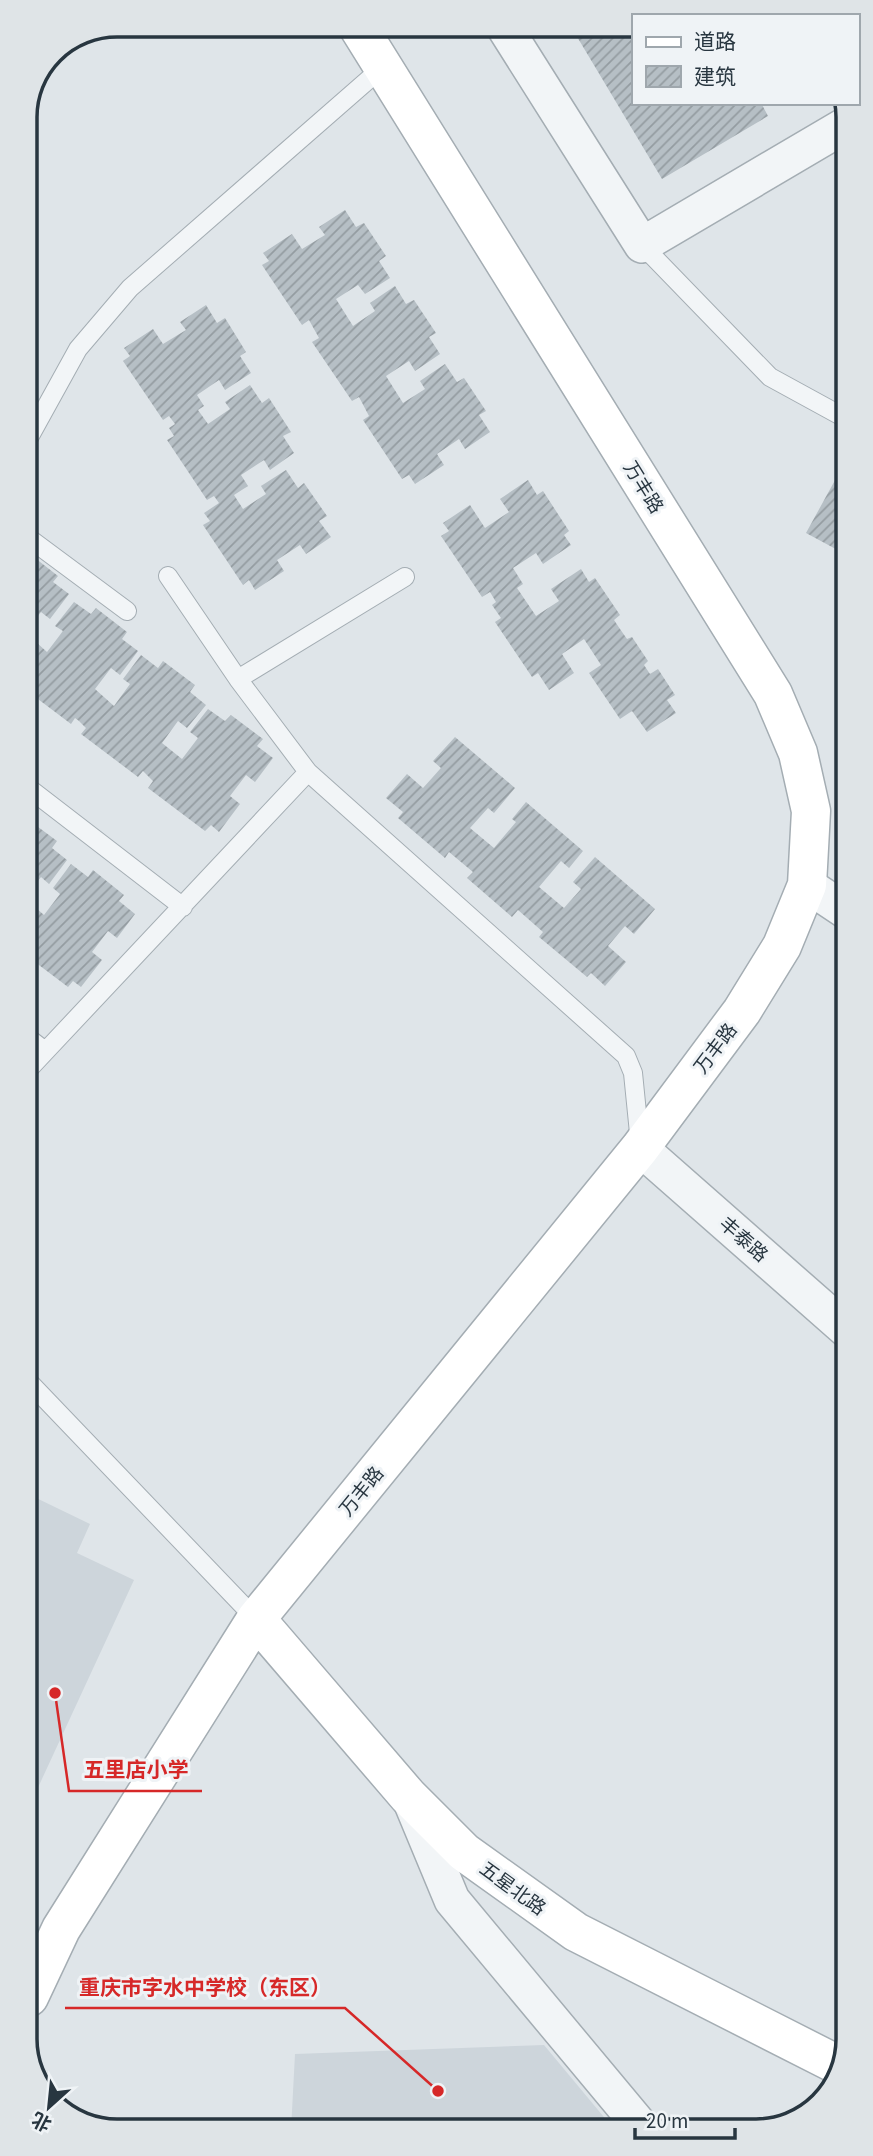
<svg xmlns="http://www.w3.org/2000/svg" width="873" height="2156" font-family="'Source Sans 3','Noto Sans SC',sans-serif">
<defs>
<pattern id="building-hatch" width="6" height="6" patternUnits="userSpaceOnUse" patternTransform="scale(1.75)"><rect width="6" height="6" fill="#b6bfc5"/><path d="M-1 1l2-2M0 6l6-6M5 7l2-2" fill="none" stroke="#949ca1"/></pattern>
</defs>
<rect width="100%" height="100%" fill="#dfe5e9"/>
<path fill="#cdd5db" d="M28 1494 90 1524 77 1553 134 1580 29 1807Z
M544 2045 613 2128 291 2130 295 2054Z"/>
<path fill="url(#building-hatch)" d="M570 25H633V103H761L768 116 662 179Z
M345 210 356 227 364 223 386 256 379 261 390 278 365 294 358 285 336 299 353 326 375 311 370 303 395 286 406 304 414 300 436 333 429 337 440 354 415 371 409 361 386 376 403 403 425 389 420 381 445 364 457 382 464 378 486 411 479 415 490 432 465 449 459 439 437 454 444 465 415 484 409 475 402 479 363 420 369 416 359 397 352 401 312 342 319 338 309 320 302 325 262 265 269 261 263 253 292 234 302 249 325 235 319 227Z
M206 305 217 323 225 318 246 352 240 356 251 373 225 390 219 380 197 395 204 406 198 410 208 424 230 409 225 402 250 385 262 403 269 398 291 432 283 436 294 453 270 470 264 460 241 475 248 486 234 495 243 509 266 494 261 486 286 470 298 488 304 483 327 516 319 521 331 537 306 554 300 545 277 560 284 571 255 590 249 580 243 585 203 525 210 521 204 513 219 503 214 496 207 500 167 440 174 436 169 428 175 424 169 416 163 420 123 361 130 356 124 348 153 329 163 344 186 330 180 322Z
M845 462V554L806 533Z
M528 480 537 495 543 491 569 531 564 535 571 545 543 564 536 553 513 568 523 584 517 588 536 616 559 601 551 589 581 569 589 582 595 578 620 615 614 620 620 629 627 639 632 637 648 661 644 665 650 674 658 669 675 695 667 700 676 713 647 732 632 711 620 719 589 673 601 665 584 639 562 654 574 673 549 690 538 673 532 677 495 622 501 618 492 605 496 602 490 592 482 597 441 536 449 531 443 523 470 505 485 528 509 512 500 499Z
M26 551 58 576 53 582 69 594 50 619 41 612 26 632Z
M74 602 91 614 96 608 127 632 122 639 138 651 120 675 111 668 95 689 114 706 130 684 123 679 141 655 158 668 163 661 195 685 190 692 206 705 187 728 178 721 162 743 182 759 198 738 190 732 208 709 225 721 231 715 263 739 257 746 273 758 255 782 246 775 230 796 240 804 219 832 211 825 205 831 148 788 153 781 143 771 138 777 81 734 86 728 79 721 75 718 71 724 26 690V633L47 652 63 631 55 626Z
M455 737 515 788 494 813 488 808 470 828 494 848 516 822 512 819 526 802 583 851 569 868 561 861 539 887 564 908 581 889 573 882 595 857 655 909 634 934 625 926 608 946 626 962 605 986 591 973 587 977 539 937 543 932 518 910 512 917 467 878 473 872 449 852 445 858 398 818 403 812 386 798 407 774 423 788 441 768 433 761Z
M26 818 57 841 52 848 67 860 49 884 41 877 27 895Z
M71 864 88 877 93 870 124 895 119 901 135 914 117 938 108 931 92 952 102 960 81 987 73 981 68 987 27 956V900L44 915 60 894 53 888Z"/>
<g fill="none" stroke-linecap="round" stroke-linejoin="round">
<defs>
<path id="lane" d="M642 245 770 377 845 418
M25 445 78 349 130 288 384 66
M26 536 127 611
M168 576 238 679 308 772 626 1056 633 1073 640 1143
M238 679 405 577
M26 786 183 907
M27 1037 45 1051
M27 1071 308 772
M28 1381 256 1619"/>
<path id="street" d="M503 25 642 245 844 126
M807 885 846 911
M640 1148 847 1330
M410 1799 452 1900 642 2128"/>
<path id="secondary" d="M256 1619 408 1796 464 1852 576 1932 840 2066
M29 1997 61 1929 256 1619 640 1148 742 1011 782 946 807 885 811 811 798 753 773 694 357 25"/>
</defs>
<use href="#lane" stroke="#a4adb3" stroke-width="20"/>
<use href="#street" stroke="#a4adb3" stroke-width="38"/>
<use href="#secondary" stroke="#a4adb3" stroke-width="41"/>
<use href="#lane" stroke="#f2f5f7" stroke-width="18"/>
<use href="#street" stroke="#f2f5f7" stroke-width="35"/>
<use href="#secondary" stroke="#fff" stroke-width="38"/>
</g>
<g text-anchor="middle" stroke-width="6" stroke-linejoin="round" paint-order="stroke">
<g font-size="19" fill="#283640" stroke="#eff3f6">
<text transform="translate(644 487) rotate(58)" y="7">万丰路</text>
<text transform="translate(715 1048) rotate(-53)" y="7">万丰路</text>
<text transform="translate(744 1239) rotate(41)" y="7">丰泰路</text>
<text transform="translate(361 1491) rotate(-51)" y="7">万丰路</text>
<text transform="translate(513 1888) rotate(36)" y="7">五星北路</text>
</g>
</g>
<path d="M0 0H873V2156H0ZM117 37H756A80 80 0 0 1 836 117V2039A80 80 0 0 1 756 2119H117A80 80 0 0 1 37 2039V117A80 80 0 0 1 117 37Z" fill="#dfe4e7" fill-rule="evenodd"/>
<path fill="none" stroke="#283640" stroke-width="3.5" d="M117 37H756A80 80 0 0 1 836 117V2039A80 80 0 0 1 756 2119H117A80 80 0 0 1 37 2039V117A80 80 0 0 1 117 37Z"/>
<path fill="none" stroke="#d62828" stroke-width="2.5" d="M55 1693L69 1791H202M438 2091L345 2008H65"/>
<g fill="#d62828" stroke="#eff3f6" stroke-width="2.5">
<circle cx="55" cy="1693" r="7"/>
<circle cx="438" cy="2091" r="7"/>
</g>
<g font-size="21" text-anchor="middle" font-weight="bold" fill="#d62828" stroke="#eff3f6" stroke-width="6" stroke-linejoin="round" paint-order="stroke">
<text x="136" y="1777">五里店小学</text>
<text x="205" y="1995">重庆市字水中学校（东区）</text>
</g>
<rect x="632" y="14" width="228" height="91" fill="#eff3f6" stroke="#9fa7ad" stroke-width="2"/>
<rect x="646" y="37" width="35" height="10" fill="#ffffff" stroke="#9fa7ad" stroke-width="2"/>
<text x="694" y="49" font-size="21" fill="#283640">道路</text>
<rect x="646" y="66" width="35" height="21" fill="url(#building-hatch)" stroke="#9fa7ad" stroke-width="2"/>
<text x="694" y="84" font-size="21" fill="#283640">建筑</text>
<g transform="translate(49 2107) rotate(207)" stroke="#eff3f6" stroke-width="5" paint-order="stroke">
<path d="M0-5L12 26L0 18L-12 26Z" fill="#283640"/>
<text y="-10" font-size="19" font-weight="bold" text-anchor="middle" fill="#283640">北</text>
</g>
<path d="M635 2128v10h100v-10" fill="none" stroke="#283640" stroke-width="3.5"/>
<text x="646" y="2128" font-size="21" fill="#283640" stroke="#eff3f6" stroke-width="5" paint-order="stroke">20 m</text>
</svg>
